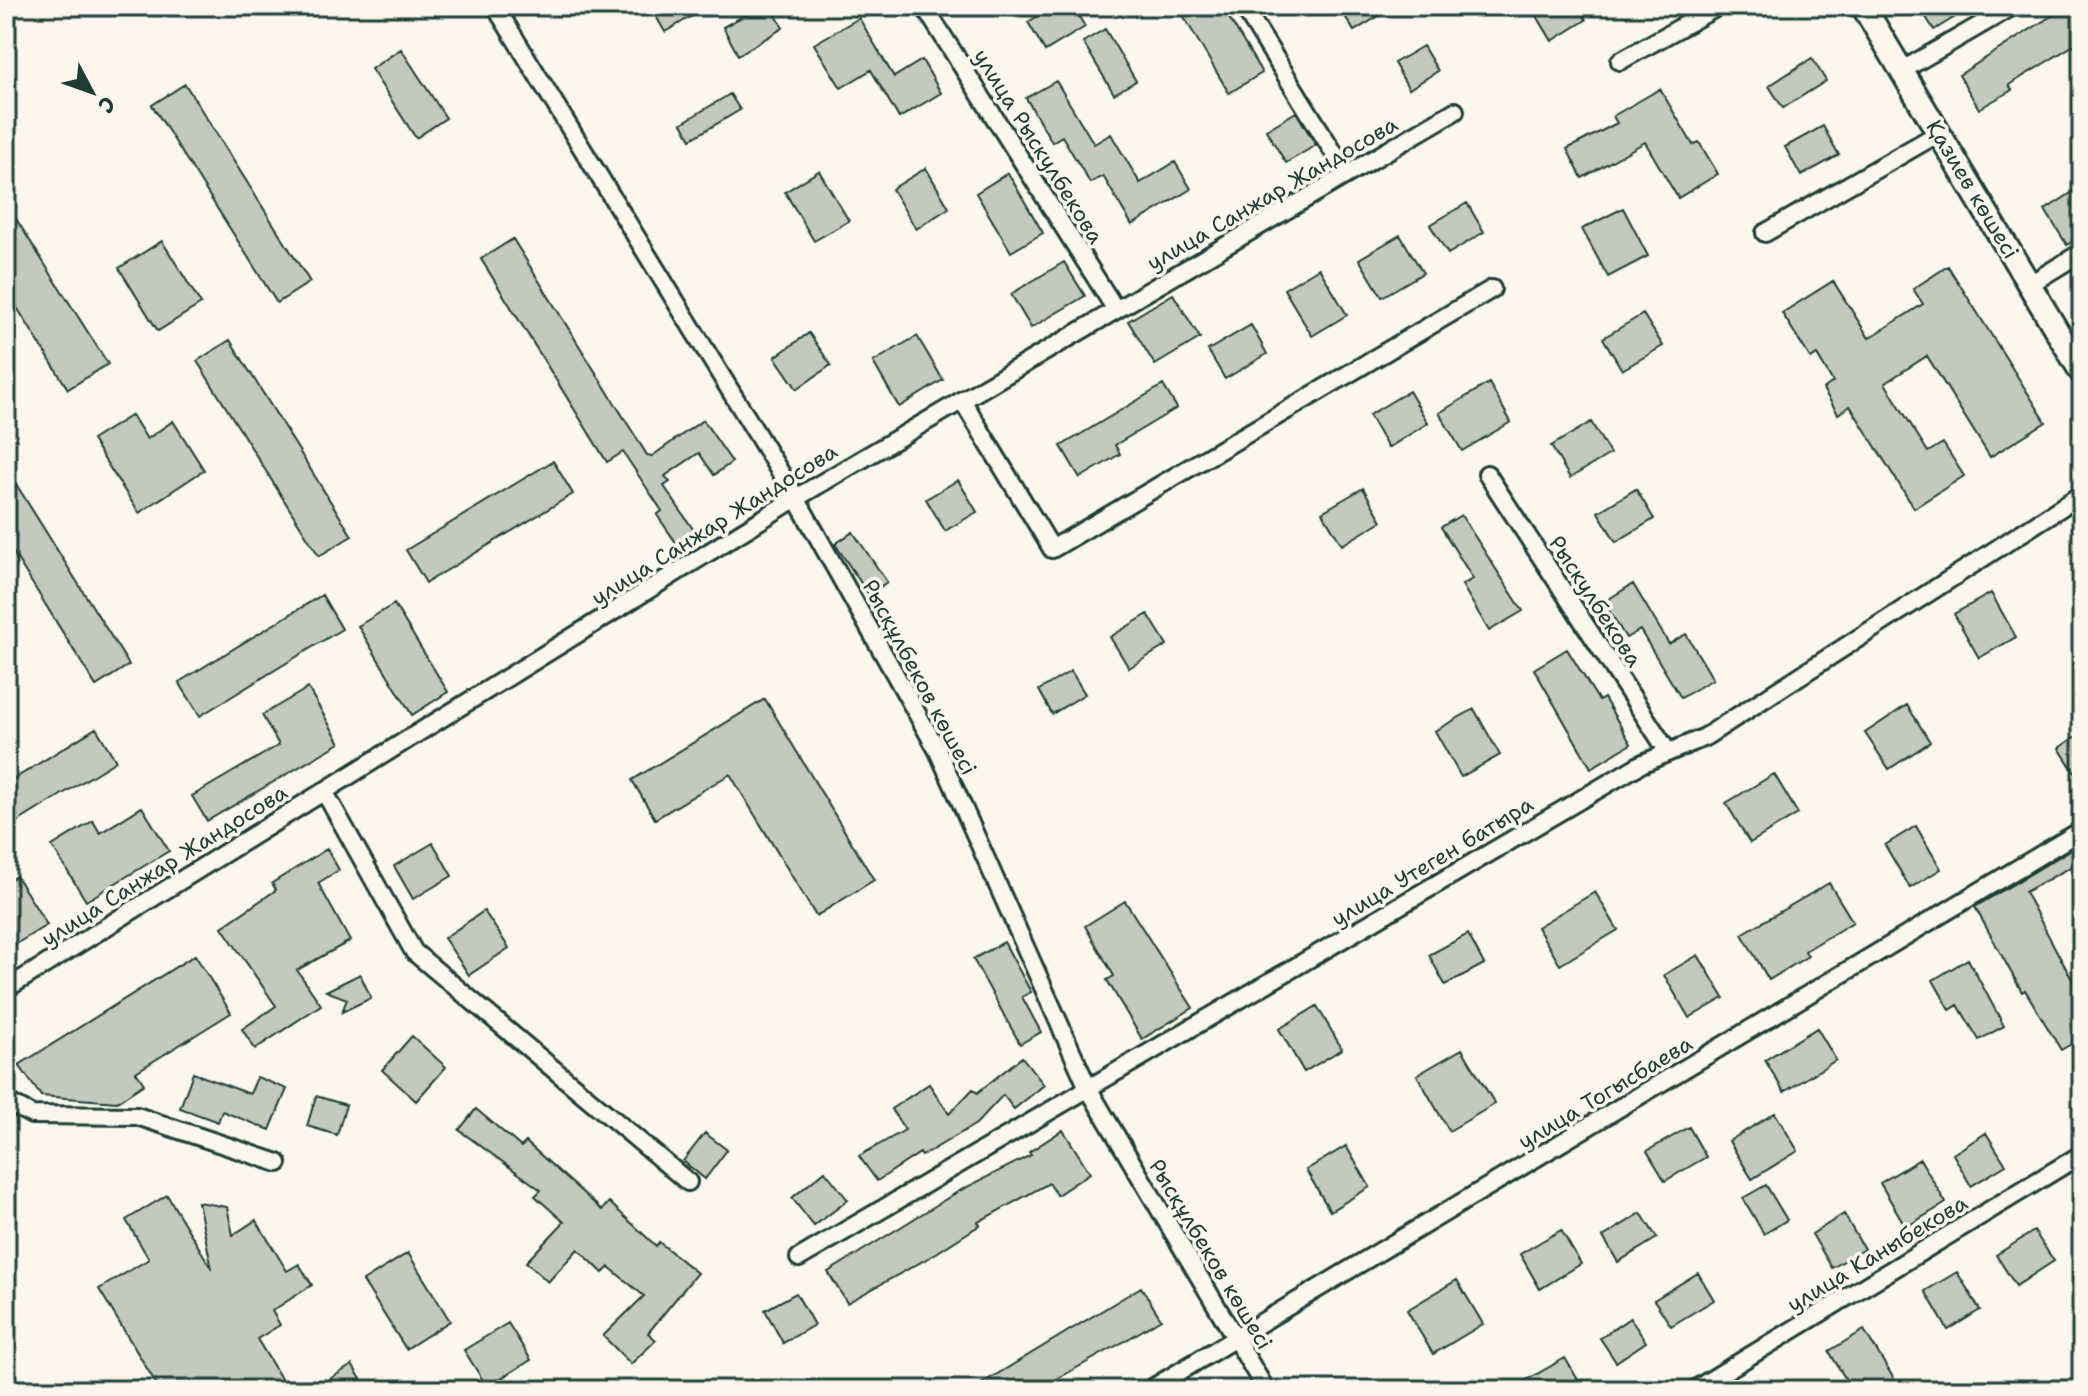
<svg xmlns="http://www.w3.org/2000/svg" width="2088" height="1396" font-family="'Shantell Sans',sans-serif">
<rect width="100%" height="100%" fill="#fbf7ec"/>
<filter id="ink" filterUnits="userSpaceOnUse"><feTurbulence type="fractalNoise" baseFrequency=".0125" numOctaves="2"/><feDisplacementMap in="SourceGraphic" scale="16" xChannelSelector="R" yChannelSelector="G"/><feConvolveMatrix kernelMatrix="1 2 1 2 8 2 1 2 1" color-interpolation-filters="sRGB"/></filter>
<g filter="url(#ink)">
<path fill="#c4c9be" stroke="#1f3d34" stroke-width="2" d="M650 6H709L665 32Z
M762 6H771L783 28 738 55 723 27Z
M1055 6H1073L1085 27 1045 51 1028 22Z
M1192 6H1222L1262 73 1229 93 1181 12Z
M1339 6H1395L1354 31Z
M1531 6H1578L1586 20 1552 41Z
M1919 6H1973L1934 30Z
M2067 6H2082V40L2009 85 2012 90 1979 109 1959 75Z
M859 18 894 77 922 60 941 93 899 118 871 70 841 88 814 44Z
M1105 29 1136 81 1114 94 1083 42Z
M1423 46 1438 71 1409 89 1394 63Z
M401 49 446 118 416 138 371 69Z
M1812 58 1826 81 1783 108 1769 86Z
M1056 81 1094 144 1111 134 1140 183 1175 162 1191 189 1132 225 1103 176 1090 183 1062 136 1052 142 1026 98Z
M185 84 310 282 277 303 152 105Z
M1660 89 1693 145 1699 142 1718 174 1678 198 1645 142 1582 178 1567 149 1617 123 1613 116Z
M730 94 740 110 691 139 682 123Z
M1296 112 1316 145 1286 163 1266 130Z
M1823 126 1839 155 1801 176 1785 147Z
M926 168 949 208 916 229 892 189Z
M819 171 849 221 814 241 785 192Z
M1008 173 1043 233 1011 252 976 193Z
M2082 186V235L2067 245 2045 210Z
M6 203 108 364 68 389 6 290Z
M1467 203 1484 232 1448 254 1430 225Z
M1623 208 1648 256 1608 277 1582 229Z
M1400 235 1423 273 1382 297 1359 259Z
M513 239 647 455 652 456 703 420 732 462 714 475 699 453 665 476 670 482 664 486 695 532 677 544 657 515 662 511 623 452 607 462 481 259Z
M162 241 201 304 158 331 119 268Z
M1064 262 1085 296 1031 328 1011 294Z
M1948 266 2046 422 1990 457 1927 356 1885 383 1928 452 1943 443 1964 476 1914 508 1850 406 1838 414 1823 389 1833 382 1817 355 1811 359 1782 313 1833 281 1869 338 1923 304 1913 289Z
M1319 268 1347 315 1312 336 1284 289Z
M1173 294 1200 338 1155 365 1128 321Z
M1643 314 1663 346 1622 370 1603 338Z
M1251 325 1267 354 1225 379 1208 350Z
M809 333 831 365 797 389 775 357Z
M917 336 943 380 899 407 873 362Z
M230 340 352 536 319 556 197 361Z
M1489 383 1511 422 1462 451 1439 413Z
M1163 385 1177 408 1115 445 1120 454 1080 478 1061 446Z
M1409 391 1428 423 1388 448 1369 415Z
M132 415 147 439 173 421 204 470 139 513 92 440Z
M1591 422 1610 454 1570 478 1551 446Z
M553 461 573 494 426 583 406 550Z
M6 468 129 665 96 686 6 541Z
M958 480 977 512 945 531 926 499Z
M1363 488 1382 521 1342 545 1322 512Z
M1636 489 1654 519 1616 542 1598 512Z
M1461 515 1523 611 1489 631 1462 585 1473 579 1441 527Z
M853 532 887 582 869 595 835 544Z
M1633 584 1669 644 1686 634 1713 679 1681 698 1640 630 1626 638 1604 602Z
M1991 593 2016 637 1979 658 1954 614Z
M322 595 342 629 200 716 179 682Z
M394 604 448 692 412 715 358 626Z
M1148 614 1167 645 1129 668 1110 637Z
M1567 649 1599 701 1604 698 1631 744 1591 768 1534 669Z
M1071 671 1085 694 1052 714 1039 690Z
M308 688 340 743 207 821 192 796 279 745 262 715Z
M765 699 874 880 816 916 730 774 655 819 632 780Z
M1907 705 1930 742 1889 769 1865 733Z
M1474 709 1500 755 1461 777 1435 731Z
M96 728 116 761 6 829V784Z
M2082 732V784L2059 748Z
M1774 774 1798 814 1750 843 1726 803Z
M142 807 169 851 86 901 52 846 93 821 100 833Z
M1916 826 1941 869 1910 888 1885 845Z
M433 843 452 876 413 899 394 866Z
M2082 843V861L2025 892 2082 998V1038L2061 1050 2025 990 2022 992 1975 907Z
M327 849 339 870 318 883 350 941 297 970 321 1005 255 1049 242 1029 276 1006 222 927 276 890 272 883Z
M16 876 47 925 6 950V882Z
M1829 883 1853 922 1805 951 1808 956 1769 980 1742 934Z
M1595 892 1618 930 1560 965 1537 927Z
M1125 901 1193 1008 1142 1039 1107 980 1114 976 1085 926Z
M484 911 509 948 469 975 444 938Z
M1468 934 1484 964 1445 985 1429 955Z
M1004 942 1031 992 1022 997 1041 1032 1020 1044 973 959Z
M195 955 231 1013 136 1072 144 1084 117 1102 41 1096 19 1065Z
M1698 955 1724 998 1689 1018 1664 975Z
M1968 959 2004 1026 1979 1040 1958 1005 1950 1010 1933 980Z
M360 974 371 998 342 1012 347 999 326 991Z
M1317 1006 1342 1049 1304 1072 1279 1029Z
M1817 1028 1836 1060 1784 1092 1765 1060Z
M412 1036 446 1067 416 1101 382 1070Z
M1462 1049 1495 1104 1449 1131 1417 1075Z
M1022 1057 1044 1085 1014 1109 1003 1095 976 1124 922 1156 920 1153 877 1181 859 1156 905 1130 891 1109 929 1084 949 1114 973 1089 977 1093Z
M193 1073 250 1094 257 1077 287 1089 270 1130 222 1111 218 1122 180 1108Z
M316 1096 346 1105 337 1135 307 1126Z
M476 1109 521 1147 526 1142 602 1210 609 1202 656 1246 659 1242 697 1273 648 1333 656 1340 631 1364 603 1336 644 1296 609 1267 603 1273 578 1249 548 1282 526 1262 564 1222 535 1196 541 1190 459 1130Z
M1775 1113 1798 1151 1752 1179 1729 1141Z
M1689 1127 1706 1157 1665 1181 1647 1151Z
M1063 1130 1090 1173 1057 1195 1049 1183 978 1222 980 1225 930 1257 847 1303 828 1272 959 1191 1031 1155 1029 1152Z
M705 1133 727 1150 705 1179 683 1161Z
M1986 1133 2006 1165 1971 1186 1953 1154Z
M1346 1146 1370 1187 1330 1211 1306 1170Z
M1920 1159 1946 1203 1906 1227 1880 1183Z
M825 1171 848 1200 814 1226 792 1198Z
M1766 1185 1787 1220 1764 1234 1743 1198Z
M167 1195 212 1269 198 1202 227 1207 233 1235 256 1220 287 1271 299 1264 312 1285 272 1311 280 1325 257 1339 288 1390H160L99 1289 149 1259 126 1220Z
M1641 1213 1657 1238 1618 1262 1603 1237Z
M1844 1214 1864 1249 1832 1268 1812 1234Z
M1561 1230 1581 1264 1540 1289 1520 1254Z
M2034 1231 2054 1261 2016 1286 1996 1255Z
M408 1253 450 1321 406 1349 363 1281Z
M1957 1272 1980 1310 1948 1330 1925 1291Z
M1698 1273 1714 1300 1671 1326 1654 1300Z
M1457 1280 1483 1324 1433 1354 1407 1310Z
M1141 1287 1161 1319 1125 1341 1037 1390H971Z
M796 1293 814 1325 783 1343 765 1310Z
M1630 1318 1646 1342 1616 1362 1600 1338Z
M508 1323 531 1360 487 1387 464 1350Z
M1864 1330 1894 1379 1876 1390H1852L1829 1351Z
M1565 1358 1581 1385 1572 1390H1509Z
M352 1365 368 1390H312Z"/>
<g fill="none" stroke-linecap="round" stroke-linejoin="round">
<defs>
<path id="street" d="M495 6 796 498 938 751 1088 1088 1266 1390
M924 6 1116 310
M1243 6 1347 174
M1620 61 1719 6
M1901 71 2013 6
M1765 233 1939 133
M2030 284 2082 252
M962 400 1052 549 1492 289
M1487 474 1668 752
M324 791 414 952 688 1182
M6 989 796 498 1455 111
M6 1101 32 1115 137 1116 278 1163
M799 1258 1641 764 1705 737 2082 494
M1149 1390 2082 830
M1694 1390 2082 1154"/>
<path id="secondary" d="M1863 6 2082 373"/>
</defs>
<use href="#street" stroke="#1f3d34" stroke-width="22"/>
<use href="#secondary" stroke="#1f3d34" stroke-width="28"/>
<use href="#street" stroke="#fbf7ec" stroke-width="16"/>
<use href="#secondary" stroke="#fbf7ec" stroke-width="22"/>
</g>
</g>
<g text-anchor="middle" stroke-width="7" stroke-linejoin="round" paint-order="stroke">
<g font-size="22" fill="#1f3d34" stroke="#fbf7ec">
<text transform="translate(1039 146) rotate(58)" y="8">улица Рыскулбекова</text>
<text transform="translate(1973 189) rotate(59)" y="8">Қазиев көшесі</text>
<text transform="translate(1272 193) rotate(-30)" y="8">улица Санжар Жандосова</text>
<text transform="translate(714 524) rotate(-32)" y="8">улица Санжар Жандосова</text>
<text transform="translate(1596 601) rotate(57)" y="8">Рыскулбекова</text>
<text transform="translate(920 677) rotate(62)" y="8">Рысқұлбеков көшесі</text>
<text transform="translate(1432 861) rotate(-31)" y="8">улица Утеген батыра</text>
<text transform="translate(164 865) rotate(-32)" y="8">улица Санжар Жандосова</text>
<text transform="translate(1605 1092) rotate(-31)" y="8">улица Тогысбаева</text>
<text transform="translate(1877 1253) rotate(-31)" y="8">улица Каныбекова</text>
<text transform="translate(1211 1254) rotate(59)" y="8">Рысқұлбеков көшесі</text>
</g>
</g>
<rect width="2088" height="1396" fill="none" stroke="#fbf7ec" stroke-width="32"/>
<rect x="16" y="16" width="2056" height="1364" fill="none" stroke="#1f3d34" stroke-width="3" filter="url(#ink)"/>
<g transform="translate(92 92) rotate(131)" stroke="#fbf7ec" stroke-width="6" paint-order="stroke">
<path d="M0-6L14 30L0 20L-14 30Z" fill="#1f3d34"/>
<text y="-12" font-size="22" font-weight="bold" text-anchor="middle" fill="#1f3d34">С</text>
</g>
</svg>
